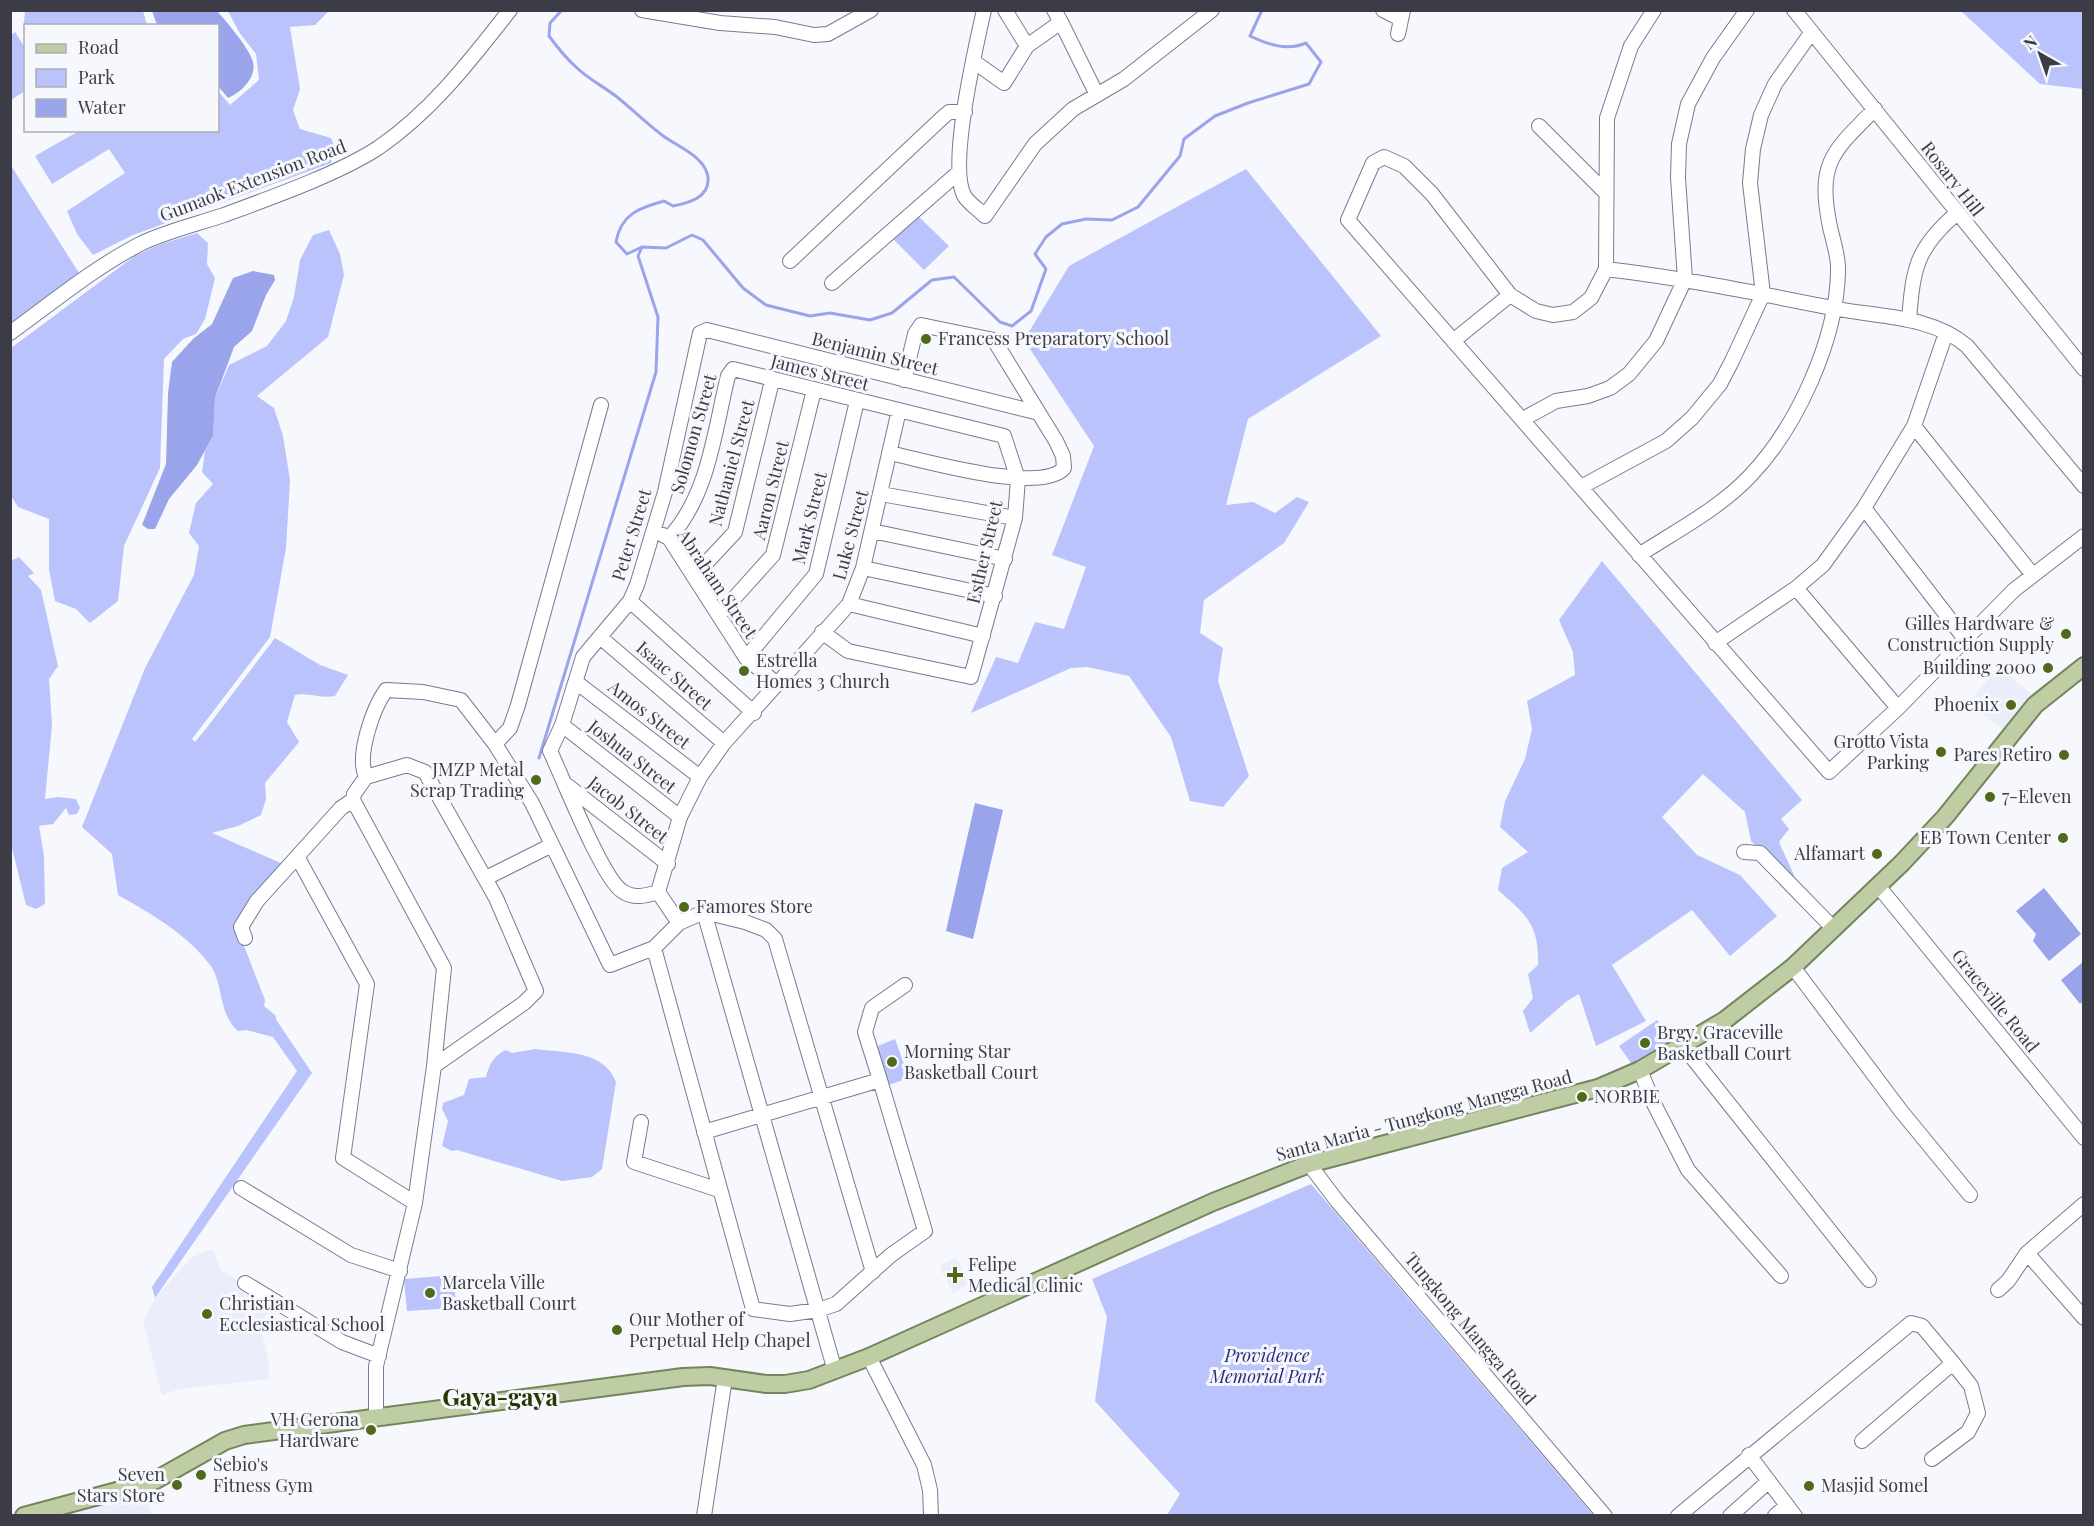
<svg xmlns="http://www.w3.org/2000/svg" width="2094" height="1526" font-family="'Playfair Display',serif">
<rect width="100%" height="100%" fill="#f7f8fd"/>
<path fill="#ebeefa" d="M1997 667 2036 697 2008 733 1969 703Z
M213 1249 221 1270 274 1305 260 1325 269 1362V1379L180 1389 162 1395 143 1322 155 1298 192 1257Z
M956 1257 970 1283 953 1293 939 1266Z
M145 1493 152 1515H69Z"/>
<path fill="#bac3fb" d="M25 11H143L147 25 26 26 25 37 23 33Z
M228 11H329L315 25 290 27 300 89 293 110 300 129 331 138 336 150 331 163 133 235 93 255 77 234 67 211 125 173 109 149 52 184 35 156 79 131 218 130V91L230 105 259 80 256 54 239 32Z
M1961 11H2083V89L2040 84Z
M15 32 25 48V91L11 100V35Z
M10 164 79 273 10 325Z
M1246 169 1381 336 1248 419 1226 505 1253 502 1275 513 1297 497 1309 502 1284 543 1204 600 1200 633 1223 648 1218 681 1249 776 1223 807 1190 801 1171 737 1129 676 1087 667 1071 668 971 713 996 657 1018 663 1035 622 1064 629 1086 567 1052 555 1094 446 1024 340 1069 266Z
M916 214 949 246 924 270 892 238Z
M329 230 340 254 344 275 328 337 257 396 274 408 283 436 290 480 286 548 270 637 192 739 195 742 205 730 275 638 320 665 348 675 335 696C320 699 310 692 295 695L287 722 299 742 265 783 266 799 261 815 238 826 212 833 283 864 237 928 265 1000 264 1006 275 1015 277 1021 312 1073 155 1298 152 1287 297 1071 273 1037 246 1030 238 1031C218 1014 224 984 210 965 187 934 150 913 118 895L112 854 82 827 145 668 194 575 199 546 189 533 196 503 213 484 202 472 205 451 213 436 215 398 229 365 267 346 286 321 294 297 300 260 313 235Z
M197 233 208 243 207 264 215 278 205 319 196 334 183 339 164 359 160 468 124 546 118 601 90 623 76 609 55 601 49 569V519L18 507 11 496V348L136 255 161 244Z
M19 557 34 573 28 576 41 590 58 666 49 679 52 725 45 799 58 797 76 799 80 808 77 814 69 815 66 808 53 824 39 826 44 856 45 904 36 909 26 905 11 844 10 561Z
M1602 561 1802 800 1781 819 1789 829 1779 842 1798 884 1751 841 1745 812 1703 774 1662 817 1697 855 1740 875 1777 916 1730 956 1692 910 1612 965 1646 1021 1596 1046 1579 994 1567 1001 1530 1033 1523 1011 1533 998 1528 974 1538 965C1539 924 1527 916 1498 890L1502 868 1528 852 1500 827 1505 801 1525 759 1532 729 1527 701 1575 675 1573 652 1559 620Z
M1657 1020 1671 1040 1633 1066 1619 1046Z
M895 1039 909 1078 889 1085 875 1047Z
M535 1049C565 1053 604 1050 616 1082L602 1169 592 1177 562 1181 457 1150 452 1151 442 1146 448 1121 442 1109 443 1103 464 1095 469 1079 486 1077C489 1065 494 1055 506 1050L512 1053Z
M1311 1184 1593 1515H1167L1180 1494 1095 1401 1107 1317 1092 1279Z
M454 1275 456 1308 407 1311 404 1279Z"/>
<path fill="#9aa4eb" d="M152 11H217C226 21 250 49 253 62 257 77 241 93 228 98L218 86V26L157 25Z
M253 271 274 275 275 280 266 295 252 331 234 347 215 398 213 436 197 465 169 499 155 529H148L142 525 166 464 168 393 172 362 193 339 212 324 233 278Z
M975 803 1003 810 973 939 946 931Z
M2044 888 2081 934 2049 961 2033 941 2036 934 2016 911Z
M2083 962V1001L2080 1004 2061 980Z"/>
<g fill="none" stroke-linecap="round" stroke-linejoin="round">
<path stroke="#9aa4eb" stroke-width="3" d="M562 10 550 23 549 36C557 47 566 58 576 67 588 79 603 86 617 97 632 109 646 123 662 135 676 146 705 156 708 177 710 198 688 203 673 206L664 201C639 208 621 214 616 242L627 254 642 247 666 248 692 235 703 240 743 288 766 305 810 316 830 313 870 320 892 313 932 280 954 277 1000 322 1012 326 1031 311 1046 269 1035 254 1046 237 1062 224 1086 219 1112 220 1138 207 1180 156 1184 139 1215 116 1248 103 1309 84 1321 62 1306 43C1287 51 1269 45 1250 36L1262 10
M539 758 656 372 658 317 638 256 642 247"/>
<defs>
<path id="minor" d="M642 10 720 23 775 27 814 35 828 34 871 10
M984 10C976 46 947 168 965 197 970 204 979 210 985 216L1035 144 1073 109 1124 79 1212 10
M1005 10 1027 46 1061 22 1054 10
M1383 10 1401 19
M1654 10 1631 46 1607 118 1606 269 1591 298 1573 312 1553 315 1536 311 1510 295 1432 194 1404 166 1384 157 1373 163 1348 220 1829 772 1898 708 2014 590 2084 536
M1794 10 2084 369
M1061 22 1097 95
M1398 34 1403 10
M973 61 1004 83 1027 46
M1539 126 1606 193
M790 261 942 118 949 112H965
M1606 269C1683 278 1757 293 1832 308 1876 317 1931 315 1967 346L2084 486
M832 283 959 172
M1909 320C1913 269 1916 248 1956 214
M10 333C53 302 95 267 142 243 168 231 197 224 224 215 270 198 338 174 378 148 432 111 470 61 510 10
M1453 341 1510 295
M1523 419 1556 401 1588 396 1610 388 1629 374 1656 341 1685 279 1678 178 1679 144 1688 104 1713 58 1747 10
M1914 426 2032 574
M889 453C924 460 1041 495 1064 468L1063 456 1056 441 994 340 921 325 915 334 904 380
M1581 487 1666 441 1692 418 1720 384 1732 361 1763 294 1750 183 1753 149 1761 115 1775 84 1811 33
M881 494 1015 518
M1864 508 1965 639
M872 531 1005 559
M663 535 669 538 746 658 777 684
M669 538C709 495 714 432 728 376L733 369 1004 436 1018 479 1015 518 971 677 848 651 822 632
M1639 555C1676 531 1720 508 1750 476 1797 427 1837 339 1838 271 1839 257 1833 241 1830 227 1817 163 1832 152 1875 109
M863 568 995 596
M694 576 735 532 772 381
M1796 588 1898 708
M630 601 754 713
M849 604 983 636
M719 615 773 555 814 390
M600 637 724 743
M1715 643 1796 588 1823 565 1864 508 1914 426 1946 333
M746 658 816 574 857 401
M576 682 700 777
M562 725 680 817
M495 744 510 728 518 705 601 405
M366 777 407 765 425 772 496 898 536 991 524 1003 434 1066
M568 786 668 864
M1744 852 1760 853 1834 929
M298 858 367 984 343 1158 415 1203
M486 878 552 845
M1879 887 2084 1138
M658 892C646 896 633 899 622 891 602 878 563 778 550 751L562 725 583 657 630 601 637 585 665 492 700 333 707 330 1039 413
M658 892 680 817 700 777 724 743 849 604 863 568 899 410
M658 892 679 923
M704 912 835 1371
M245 938 241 927 257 901 341 808 353 800
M654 948 753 1309 790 1314 818 1310 836 1304 891 1255 925 1231 880 1080
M1793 967 1901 1111 1970 1195
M1683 1046 1869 1280
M1640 1070 1653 1102 1688 1170 1781 1276
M641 1122 634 1162 719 1190
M704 1132 880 1080 865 1032 872 1008 905 985
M1309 1164 1337 1201 1605 1516
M241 1188 351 1255 400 1271
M2027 1253 2084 1318
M245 1283 342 1342 379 1356
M1998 1290 2008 1281 2027 1253 2084 1204
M869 1357 924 1465 930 1490 931 1516
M376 1417V1366L415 1203 434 1066 444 968 353 800 354 794 366 777C356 756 373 708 386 690L423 692 461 700 495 744 532 803 610 965 654 948 679 923 704 912 745 922 766 930 775 939 873 1272
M1749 1455 1795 1516
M1932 1459 1968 1432 1978 1413 1971 1386 1953 1363
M704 1516 725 1378
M1678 1516 1911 1323 1922 1326 1953 1363 1862 1441
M1730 1516 1769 1481
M1775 1516 1787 1505"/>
<path id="major" d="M24 1516 154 1481 225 1441 244 1435 683 1377 710 1376 766 1384H785L809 1380 869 1357 1213 1202 1309 1164 1598 1088 1640 1070 1725 1020 1793 967 1902 863 1945 817 2035 705 2084 666"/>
</defs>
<use href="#minor" stroke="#787b91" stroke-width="16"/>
<use href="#major" stroke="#74855c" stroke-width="20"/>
<use href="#minor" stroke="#fff" stroke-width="14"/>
<use href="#major" stroke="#becda4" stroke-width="16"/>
</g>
<g fill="#506a1b" stroke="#f7f8fd" stroke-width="2">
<circle cx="926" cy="339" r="6"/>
<circle cx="2066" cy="634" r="6"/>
<circle cx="2048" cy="668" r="6"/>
<circle cx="744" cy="671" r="6"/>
<circle cx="2011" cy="705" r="6"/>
<circle cx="1941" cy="752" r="6"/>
<circle cx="2064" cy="755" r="6"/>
<circle cx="536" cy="780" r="6"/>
<circle cx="1990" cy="797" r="6"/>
<circle cx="2063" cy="838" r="6"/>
<circle cx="1877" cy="854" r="6"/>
<circle cx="684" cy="907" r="6"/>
<circle cx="1645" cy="1043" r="6"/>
<circle cx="892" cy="1062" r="6"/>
<circle cx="1582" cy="1097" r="6"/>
<path d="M952 1266h6v6h6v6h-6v6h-6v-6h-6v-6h6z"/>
<circle cx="430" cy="1293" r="6"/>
<circle cx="207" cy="1314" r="6"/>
<circle cx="617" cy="1330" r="6"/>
<circle cx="371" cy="1430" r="6"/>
<circle cx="201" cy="1475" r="6"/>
<circle cx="177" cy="1485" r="6"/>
<circle cx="1809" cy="1486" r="6"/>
</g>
<g text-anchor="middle" stroke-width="6" stroke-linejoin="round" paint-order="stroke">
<g font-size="18" fill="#3b3c46" stroke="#f7f8fd">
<text transform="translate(1952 179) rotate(52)" y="6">Rosary Hill</text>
<text transform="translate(253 181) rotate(-21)" y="6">Gumaok Extension Road</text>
<text transform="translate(875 354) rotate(14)" y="6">Benjamin Street</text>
<text transform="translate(820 373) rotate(14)" y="6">James Street</text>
<text transform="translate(694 434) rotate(-74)" y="6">Solomon Street</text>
<text transform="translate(732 463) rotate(-75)" y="6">Nathaniel Street</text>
<text transform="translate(771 490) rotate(-76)" y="6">Aaron Street</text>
<text transform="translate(810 518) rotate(-76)" y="6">Mark Street</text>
<text transform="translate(632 535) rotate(-73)" y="6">Peter Street</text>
<text transform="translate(851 535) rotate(-75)" y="6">Luke Street</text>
<text transform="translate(985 552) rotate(-77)" y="6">Esther Street</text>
<text transform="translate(717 584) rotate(56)" y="6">Abraham Street</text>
<text transform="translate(674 676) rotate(41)" y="6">Isaac Street</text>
<text transform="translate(649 715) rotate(38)" y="6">Amos Street</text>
<text transform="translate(632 757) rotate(38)" y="6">Joshua Street</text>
<text transform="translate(628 810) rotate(38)" y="6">Jacob Street</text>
<text transform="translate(1995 1001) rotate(51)" y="6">Graceville Road</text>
<text transform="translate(1424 1116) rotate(-15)" y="6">Santa Maria - Tungkong Mangga Road</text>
<text transform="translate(1470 1329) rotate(50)" y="6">Tungkong Mangga Road</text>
</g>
<g font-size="18" fill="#3b3c46" stroke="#f7f8fd" text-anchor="start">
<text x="938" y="345">Francess Preparatory School</text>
<text x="2054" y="630" text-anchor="end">Gilles Hardware &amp;<tspan x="2054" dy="21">Construction Supply</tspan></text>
<text x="756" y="667">Estrella<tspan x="756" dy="21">Homes 3 Church</tspan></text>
<text x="2036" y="674" text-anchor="end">Building 2000</text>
<text x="1999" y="711" text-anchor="end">Phoenix</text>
<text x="1929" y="748" text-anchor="end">Grotto Vista<tspan x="1929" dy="21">Parking</tspan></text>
<text x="2052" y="761" text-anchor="end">Pares Retiro</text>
<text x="524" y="776" text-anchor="end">JMZP Metal<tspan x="524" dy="21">Scrap Trading</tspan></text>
<text x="2002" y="803">7-Eleven</text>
<text x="2051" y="844" text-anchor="end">EB Town Center</text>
<text x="1865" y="860" text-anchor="end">Alfamart</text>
<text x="696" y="913">Famores Store</text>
<text x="1657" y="1039">Brgy. Graceville<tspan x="1657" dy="21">Basketball Court</tspan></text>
<text x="904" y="1058">Morning Star<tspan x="904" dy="21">Basketball Court</tspan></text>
<text x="1594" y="1103">NORBIE</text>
<text x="968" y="1271">Felipe<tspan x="968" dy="21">Medical Clinic</tspan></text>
<text x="442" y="1289">Marcela Ville<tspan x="442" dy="21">Basketball Court</tspan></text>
<text x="219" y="1310">Christian<tspan x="219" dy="21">Ecclesiastical School</tspan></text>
<text x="629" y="1326">Our Mother of<tspan x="629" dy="21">Perpetual Help Chapel</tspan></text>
<text x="359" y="1426" text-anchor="end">VH Gerona<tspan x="359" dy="21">Hardware</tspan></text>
<text x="213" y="1471">Sebio's<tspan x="213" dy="21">Fitness Gym</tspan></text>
<text x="165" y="1481" text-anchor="end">Seven<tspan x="165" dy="21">Stars Store</tspan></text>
<text x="1821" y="1492">Masjid Somel</text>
</g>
<g font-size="18" font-style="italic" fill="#2c2a7c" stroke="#f7f8fd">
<text x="1267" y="1362">Providence<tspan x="1267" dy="21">Memorial Park</tspan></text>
</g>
<g font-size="24" font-weight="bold" fill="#283800" stroke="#f7f8fd">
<text x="500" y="1406">Gaya-gaya</text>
</g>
</g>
<rect width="2094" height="1526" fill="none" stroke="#3b3c46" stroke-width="24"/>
<rect x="24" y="24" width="195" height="108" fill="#f7f8fd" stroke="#acadb4" stroke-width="1.5"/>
<rect x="36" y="44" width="30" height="9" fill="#becda4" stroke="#acadb4" stroke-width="1.5"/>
<text x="78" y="54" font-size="18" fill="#3b3c46">Road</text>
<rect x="36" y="69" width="30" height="18" fill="#bac3fb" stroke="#acadb4" stroke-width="1.5"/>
<text x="78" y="84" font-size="18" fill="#3b3c46">Park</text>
<rect x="36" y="99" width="30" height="18" fill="#9aa4eb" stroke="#acadb4" stroke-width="1.5"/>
<text x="78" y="114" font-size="18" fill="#3b3c46">Water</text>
<g transform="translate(2040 54) rotate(320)" stroke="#f7f8fd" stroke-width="4.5" paint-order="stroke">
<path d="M0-4.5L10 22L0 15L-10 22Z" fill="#3b3c46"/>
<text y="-9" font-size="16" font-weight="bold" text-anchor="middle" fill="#3b3c46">N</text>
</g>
</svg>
